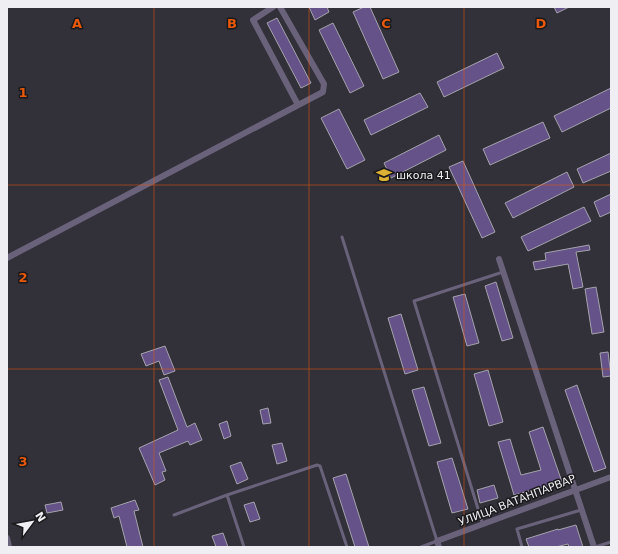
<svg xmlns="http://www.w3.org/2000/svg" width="618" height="554" font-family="'DejaVu Sans',sans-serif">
<rect width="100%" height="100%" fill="#323038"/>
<path fill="#645289" stroke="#a5a3ac" d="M309 7H327L329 12 315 20Z
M364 7H370L399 72 383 79 353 12Z
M554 7H569L557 13Z
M277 18 311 83 301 88 267 23Z
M333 23 364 86 350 93 319 30Z
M497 53 504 68 444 97 437 82Z
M611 88V108L562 132 554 116Z
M420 93 428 107 371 135 364 120Z
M339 109 365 160 347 169 321 118Z
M543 122 550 138 490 165 483 149Z
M439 135 446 150 391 178 384 163Z
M611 153V171L583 183 577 169Z
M463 161 495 232 482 238 449 167Z
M567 172 574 187 513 218 505 203Z
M611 194V212L600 217 594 202Z
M584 207 591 221 528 251 521 237Z
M589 245 590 250 576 252 583 287 573 289 568 264 535 270 533 262 546 260 545 253Z
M496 282 513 338 502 341 485 286Z
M596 287 604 332 592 334 585 289Z
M465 294 479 343 467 346 453 297Z
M401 314 418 370 405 374 388 318Z
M165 346 175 371 164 375 159 361 146 366 141 354Z
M608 352 611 376 603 377 600 353Z
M488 370 503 422 489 426 474 374Z
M168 377 187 427 195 423 202 440 190 445 188 441 159 453 166 471 162 472 165 480 155 485 139 448 178 430 159 380Z
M577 385 606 468 594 472 565 390Z
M424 387 441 443 429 446 412 390Z
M268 408 271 423 263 424 260 410Z
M227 421 231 436 224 439 219 424Z
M543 427 562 482 514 495 498 442 510 439 521 475 541 470 529 432Z
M282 443 287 461 277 464 272 445Z
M452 458 468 509 452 513 437 462Z
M241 462 248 479 237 484 230 466Z
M346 474 369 547H355L333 478Z
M494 485 498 498 480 503 477 490Z
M135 500 139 510 134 511 143 547H127L119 516 114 518 111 508Z
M61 502 63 510 47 513 45 505Z
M254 502 260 519 250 522 244 505Z
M576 525 583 547H569L568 544 556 547H529L526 539 558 529V530Z
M223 533 228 547H216L212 536Z"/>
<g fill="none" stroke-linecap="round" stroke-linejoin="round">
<path stroke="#6a627b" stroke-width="3" d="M342 237 437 541 421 547
M227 495 317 465 320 466 347 547
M174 515 227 495 244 547
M483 525 414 301 503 272
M522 547 517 529 581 510
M595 547 611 542"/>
<path stroke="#6a627b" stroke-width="6" d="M273 7 253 20 298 105
M7 258 323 92 324 84 280 7
M499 259 594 547
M7 538 9 547
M439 547 437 541 611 477"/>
</g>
<path fill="none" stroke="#e8590c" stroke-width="1" stroke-opacity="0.55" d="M154 7V547M309 7V547M464 7V547M7 185H611M7 369H611"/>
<defs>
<symbol id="school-bare" viewBox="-9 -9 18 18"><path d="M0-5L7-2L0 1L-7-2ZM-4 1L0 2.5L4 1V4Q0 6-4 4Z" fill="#ddb133" stroke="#1a191c" stroke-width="2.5" paint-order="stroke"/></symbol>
</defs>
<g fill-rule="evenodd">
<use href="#school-bare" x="373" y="164" width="22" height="22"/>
</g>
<g text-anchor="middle" stroke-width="3" stroke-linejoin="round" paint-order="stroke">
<g font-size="11" fill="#efeef3" stroke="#1a191c" text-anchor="start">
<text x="396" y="179">школа 41</text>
</g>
<g font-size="11" fill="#efeef3" stroke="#1a191c">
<text transform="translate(517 500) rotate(-21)" y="4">УЛИЦА ВАТАНПАРВАР</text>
</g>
</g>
<g font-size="13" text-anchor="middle" font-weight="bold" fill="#e8590c" stroke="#1a191c" stroke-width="3" stroke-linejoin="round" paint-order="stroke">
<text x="77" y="28">A</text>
<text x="232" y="28">B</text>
<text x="386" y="28">C</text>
<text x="541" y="28">D</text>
<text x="23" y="97">1</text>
<text x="23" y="282">2</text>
<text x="23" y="466">3</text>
</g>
<rect width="618" height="554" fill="none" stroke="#efeef3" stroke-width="16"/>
<g transform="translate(32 522) rotate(58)" stroke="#1a191c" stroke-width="3" paint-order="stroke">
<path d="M0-3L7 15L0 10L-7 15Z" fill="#efeef3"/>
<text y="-6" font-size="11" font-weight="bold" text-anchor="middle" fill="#efeef3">N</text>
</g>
</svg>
